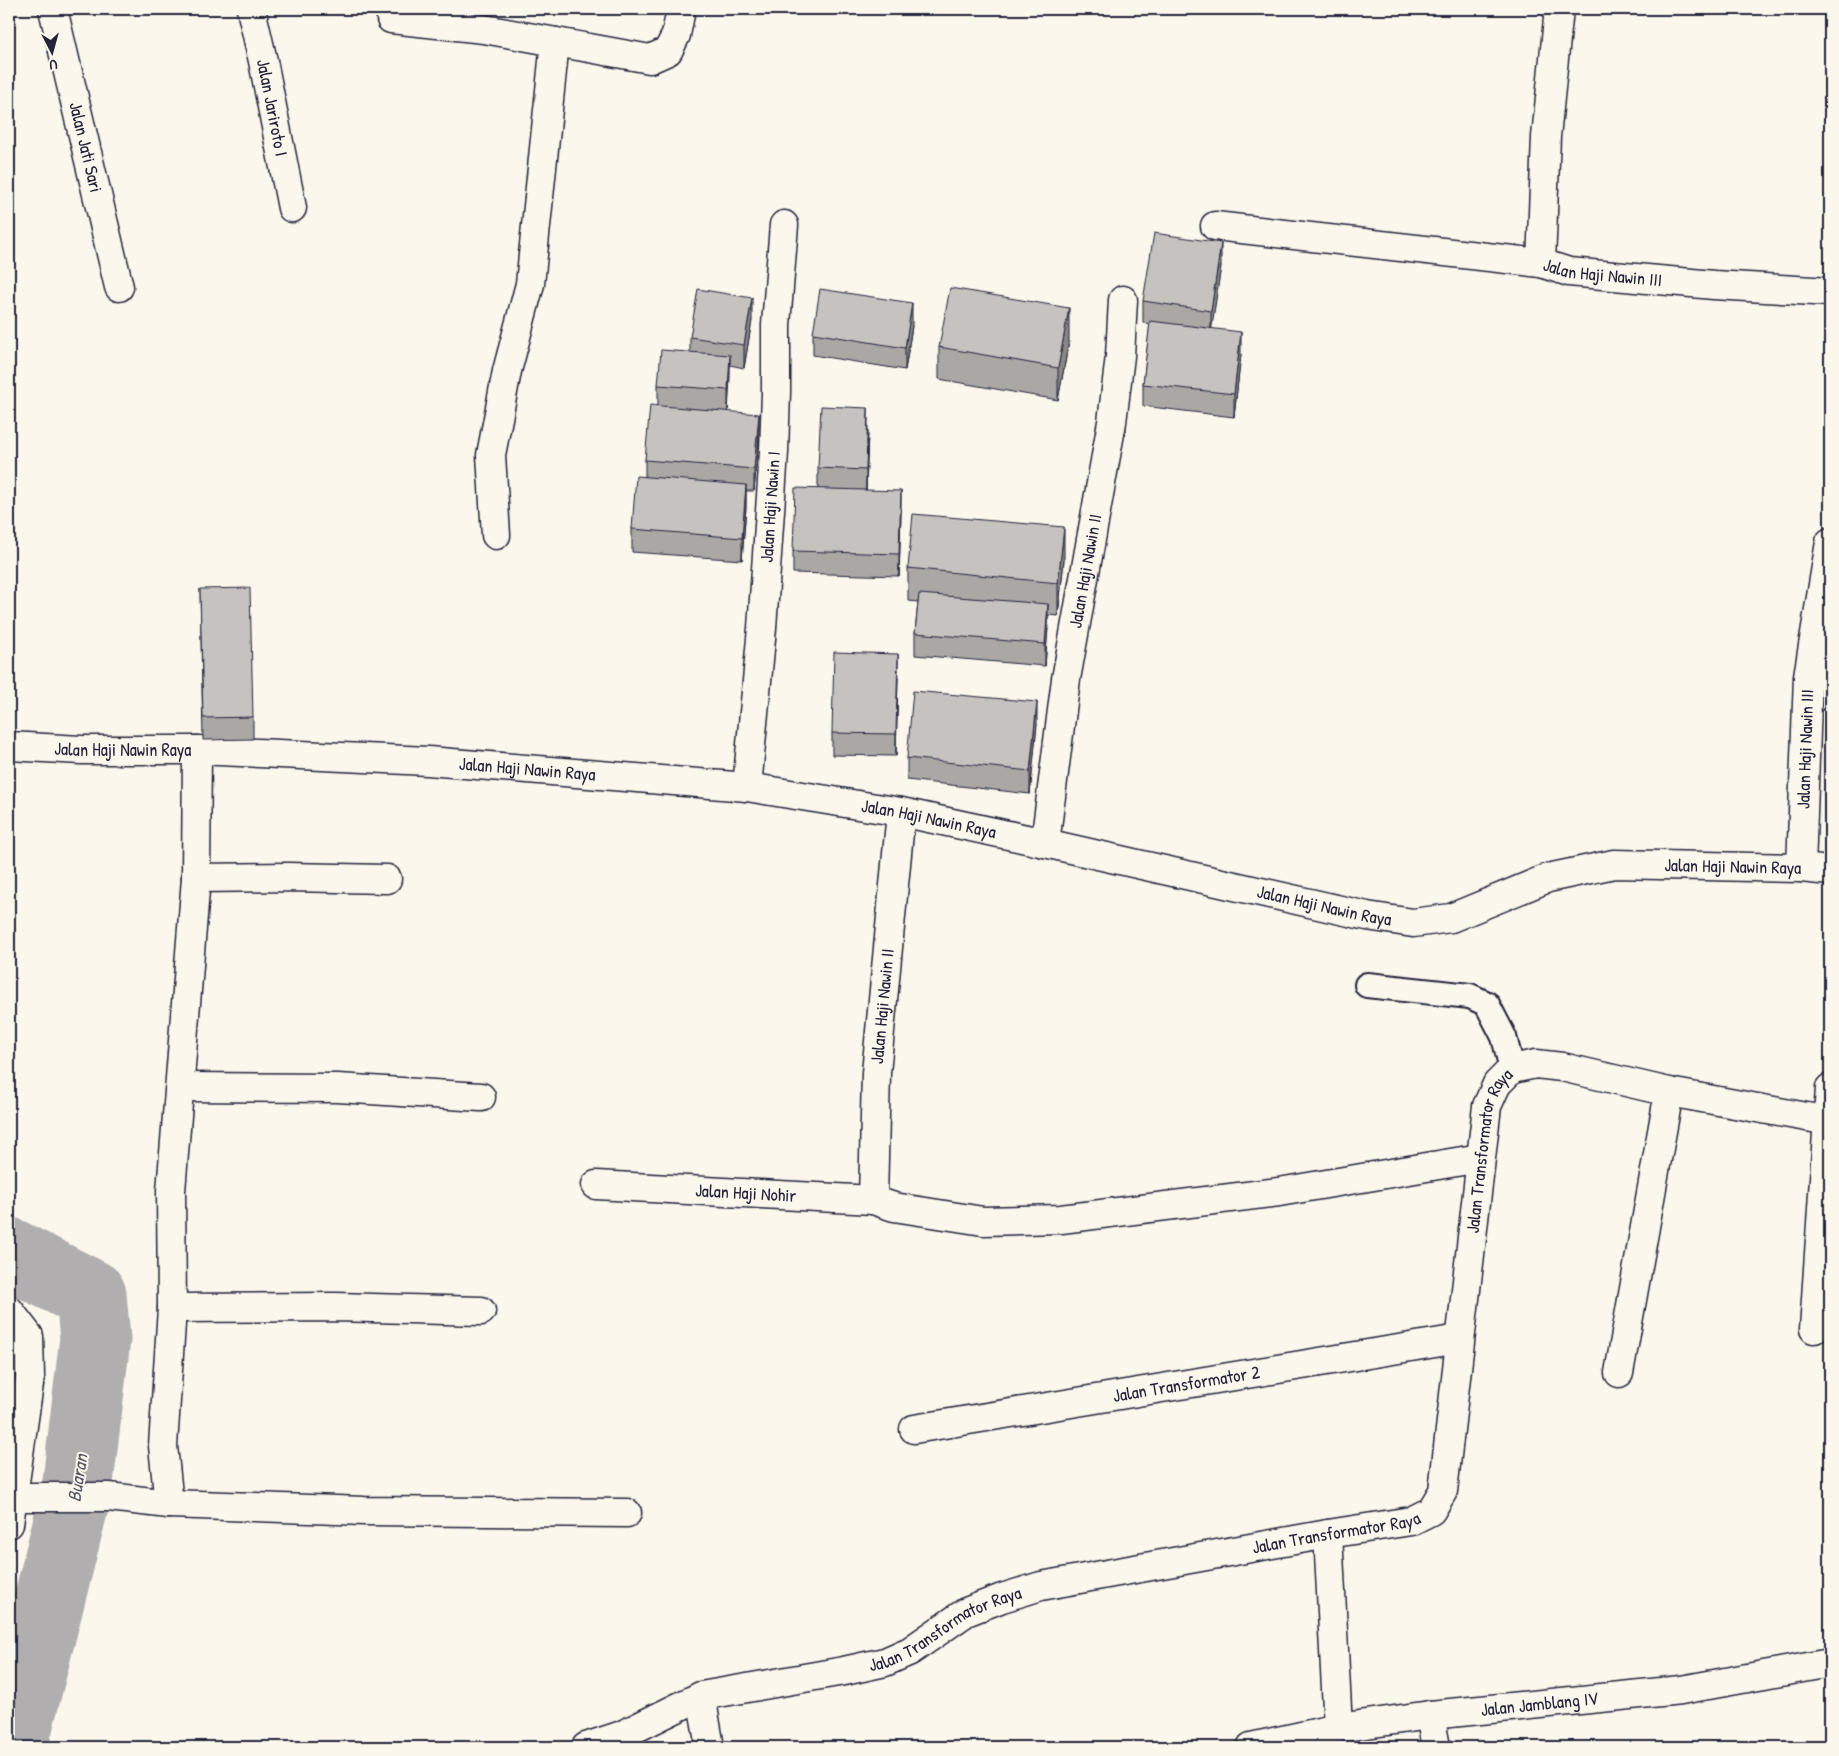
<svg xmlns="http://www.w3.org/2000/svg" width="1839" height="1756" font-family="'Patrick Hand',sans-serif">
<rect width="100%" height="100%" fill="#fbf7ec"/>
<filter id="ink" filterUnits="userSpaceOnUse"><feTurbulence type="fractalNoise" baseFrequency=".02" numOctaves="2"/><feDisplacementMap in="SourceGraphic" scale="10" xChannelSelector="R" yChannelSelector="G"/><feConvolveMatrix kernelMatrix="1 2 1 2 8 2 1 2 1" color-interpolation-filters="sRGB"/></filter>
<g filter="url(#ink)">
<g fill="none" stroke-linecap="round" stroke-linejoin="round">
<path stroke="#b1aeb0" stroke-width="71" d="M9 1253 91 1295 95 1339 77 1490 12 1747"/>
<defs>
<path id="service" d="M1367 985 1470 996 1487 1004 1504 1037 1512 1069"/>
<g id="minor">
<path id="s1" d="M53 9 119 287"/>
<path id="s2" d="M251 9 263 61 292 208"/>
<path d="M391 19 484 29 650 59 668 51 676 35 681 9"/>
<path id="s3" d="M1215 226 1541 263 1569 272 1714 285 1830 292"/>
<path d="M1541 263 1546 137 1559 9"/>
<path d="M496 535 491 455 507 371 530 284 555 42"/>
<path id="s4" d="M9 746 81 750H197L428 761 747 787 901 812 1045 843 1367 916 1413 923 1451 918 1548 878 1614 864 1801 868 1830 871"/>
<path id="s5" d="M747 787 762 628 774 452 776 392V325L784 225"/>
<path id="s6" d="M1045 843 1066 679 1112 422 1120 356 1123 300"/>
<path id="s7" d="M1801 868 1808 676 1830 542"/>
<path d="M196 878 288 877 387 879"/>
<path d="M180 1087 338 1088 481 1097"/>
<path id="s8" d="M596 1185 873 1200 894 1207 983 1221 1061 1219 1279 1192 1480 1158"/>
<path id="s9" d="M873 1200 876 1073 901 812"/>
<path d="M172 1308 336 1307 481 1311"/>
<path d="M9 1310 29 1336 30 1377 9 1524"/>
<path d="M1814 1329 1830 1088"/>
<path d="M1619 1373 1669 1092"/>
<path id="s10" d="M914 1429 1459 1339"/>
<path d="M13 1497H109L169 1504 364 1511 627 1513"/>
<path d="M169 1504 163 1446 172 1308 171 1191 196 878 197 750"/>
<path d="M1328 1534 1338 1728"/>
<path d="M701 1696 710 1747"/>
<path d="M1430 1715 1436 1747"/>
<path id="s11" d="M586 1747 622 1735 701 1696 844 1671 885 1662 910 1651 966 1612 1002 1598 1041 1586 1328 1534 1411 1521 1431 1511 1443 1491 1487 1106 1497 1084 1512 1069 1536 1064 1562 1067 1669 1092 1829 1121"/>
<path id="s12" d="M1251 1747 1338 1728 1430 1715 1681 1690 1830 1663"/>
</g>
</defs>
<use href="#service" stroke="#22223b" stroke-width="28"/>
<use href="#minor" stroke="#22223b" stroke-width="31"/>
<use href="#service" stroke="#fbf7ec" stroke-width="24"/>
<use href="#minor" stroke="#fbf7ec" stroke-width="28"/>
</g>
<path fill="#aaa7a5" stroke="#22223b" d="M1221 266 1211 328 1241 354 1234 417 1143 406V384L1150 324 1143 323V301Z
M752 320 744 368 730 365 728 411 759 436 754 491H746V507L742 560 632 552V529L645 477V460L658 405V385L690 352V337Z
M912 326 905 370 813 355V333Z
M1069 341 1058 400 939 379V347Z
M868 430 866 490 901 513 899 576 793 573V551L818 488V468Z
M1064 560 1058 616 1048 615V627L1045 666 915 655V633L918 602 908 601V568Z
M200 589 253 717V739L203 740Z
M898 676 896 756 832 755V733Z
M1037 724 1030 794 907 780V758Z"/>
<path fill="#8b8886" stroke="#22223b" d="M1221 243V266L1211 333V311Z
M752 298V320L744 368V345Z
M912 303V326L905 370V348Z
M1069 308V341L1058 400V368Z
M1241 332V354L1234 417V394Z
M730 355V378L728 412V390Z
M868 408V430L866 492V470Z
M759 414V436L754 491V469Z
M746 485V507L742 560V538Z
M901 491V513L899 576V554Z
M1064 527V560L1058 616V583Z
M1048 604V627L1045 666V644Z
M898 654V676L896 756V734Z
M1037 702V724L1030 794V771Z"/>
<path fill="#c6c2c0" stroke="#22223b" d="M1154 233 1221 243 1211 311 1143 301Z
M950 288 1069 308 1058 368 939 347Z
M698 289 752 298 744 345 690 337Z
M820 289 912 303 905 348 813 333Z
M1150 321 1241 332 1234 394 1143 384Z
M661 350 730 355 728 390 658 385Z
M650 405 759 414 754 469 645 460Z
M821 406 868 408 866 470 818 468Z
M636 476 746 485 742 538 632 529Z
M795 488 901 491 899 554 793 551Z
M913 514 1064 527 1058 583 908 568Z
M250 588 253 717 203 718 200 589Z
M919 594 1048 604 1045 644 915 633Z
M834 652 898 654 896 734 832 733Z
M913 691 1037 702 1030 771 907 758Z"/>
</g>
<g text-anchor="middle" stroke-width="4" stroke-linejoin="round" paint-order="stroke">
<g font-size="18" fill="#22223b" stroke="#fbf7ec">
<text dy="6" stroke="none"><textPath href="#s2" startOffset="101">Jalan Jariroto I</textPath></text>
<text dy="6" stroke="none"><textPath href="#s1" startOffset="142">Jalan Jati Sari</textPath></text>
<text dy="6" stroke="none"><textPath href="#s3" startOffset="391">Jalan Haji Nawin III</textPath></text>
<text dy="6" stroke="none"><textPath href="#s5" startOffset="281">Jalan Haji Nawin I</textPath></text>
<text dy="6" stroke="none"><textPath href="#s6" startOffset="275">Jalan Haji Nawin II</textPath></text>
<text dy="6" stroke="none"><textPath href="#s4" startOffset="114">Jalan Haji Nawin Raya</textPath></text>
<text dy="6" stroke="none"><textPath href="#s7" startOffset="119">Jalan Haji Nawin III</textPath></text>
<text dy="6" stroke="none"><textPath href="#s4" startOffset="519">Jalan Haji Nawin Raya</textPath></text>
<text dy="6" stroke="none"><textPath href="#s4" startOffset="924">Jalan Haji Nawin Raya</textPath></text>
<text dy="6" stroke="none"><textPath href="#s4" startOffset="1749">Jalan Haji Nawin Raya</textPath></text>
<text dy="6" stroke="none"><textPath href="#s4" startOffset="1329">Jalan Haji Nawin Raya</textPath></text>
<text dy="6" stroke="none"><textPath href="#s9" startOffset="194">Jalan Haji Nawin II</textPath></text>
<text dy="6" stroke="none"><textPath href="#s11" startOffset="1254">Jalan Transformator Raya</textPath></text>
<text dy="6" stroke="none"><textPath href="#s8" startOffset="150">Jalan Haji Nohir</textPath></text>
<text dy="6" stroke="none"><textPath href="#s10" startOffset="276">Jalan Transformator 2</textPath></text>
<text dy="6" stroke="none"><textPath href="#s11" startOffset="788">Jalan Transformator Raya</textPath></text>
<text dy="6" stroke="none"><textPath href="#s11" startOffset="382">Jalan Transformator Raya</textPath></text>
<text dy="6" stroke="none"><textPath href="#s12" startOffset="292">Jalan Jamblang IV</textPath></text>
</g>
<g font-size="19" font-style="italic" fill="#545364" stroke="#fbf7ec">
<text transform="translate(77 1478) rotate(-81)" y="7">Buaran</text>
</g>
</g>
<rect width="1839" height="1756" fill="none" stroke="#fbf7ec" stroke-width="30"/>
<rect x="15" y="15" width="1809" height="1726" fill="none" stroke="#22223b" stroke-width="2" filter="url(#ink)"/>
<g transform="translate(52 52) rotate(174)" stroke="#fbf7ec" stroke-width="4" paint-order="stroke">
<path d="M0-4L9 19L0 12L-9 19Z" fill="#22223b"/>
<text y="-8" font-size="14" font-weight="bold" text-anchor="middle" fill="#22223b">U</text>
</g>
</svg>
